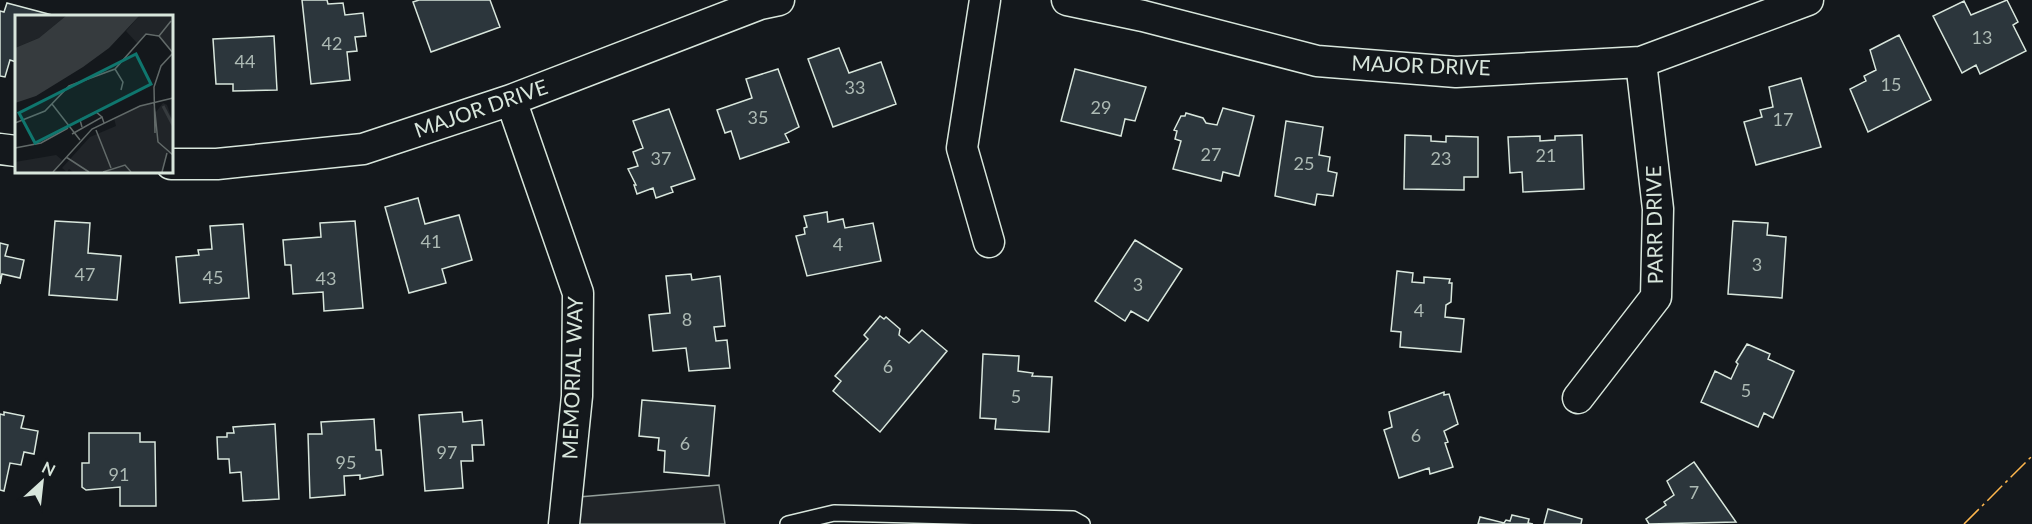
<svg xmlns="http://www.w3.org/2000/svg" width="2032" height="524" font-family="Lato,sans-serif">
<rect width="100%" height="100%" fill="#14181c"/>
<path fill="#202428" stroke="#939e99" stroke-width="1.5" d="M719 485 725 524H564L567 498Z"/>
<path fill="#2c363c" stroke="#d8e6dc" stroke-width="1.5" d="M302 0H327L328 4 343 3 345 15 363 13 366 36 355 37 357 51 347 52 350 80 311 84Z
M419 0H490L500 27 431 52 413 2Z
M2007 0 2018 22 2013 25 2026 51 1980 74 1976 65 1962 73 1933 16 1964 1 1971 15Z
M7 3 56 16H16V62L10 60 5 77 0 76V11L4 12Z
M1899 35 1931 100 1868 132 1850 89 1866 81 1864 76 1876 70 1870 50Z
M274 36 277 90 233 91V84H216L213 39Z
M839 48 849 73 881 62 896 104 833 127 808 59Z
M778 69 799 127 785 134 789 142 740 159 731 131 725 133 717 110 752 98 746 79Z
M1075 69 1146 87 1135 121 1125 119 1121 136 1061 121Z
M1801 78 1821 147 1756 165 1744 122 1762 117 1760 110 1773 107 1769 87Z
M1223 108 1254 116 1239 176 1223 172 1221 181 1173 169 1181 141 1175 139 1177 131 1174 130 1181 116H1185L1186 113 1203 118 1206 123 1217 125Z
M669 109 695 179 671 187 673 192 656 198 653 188 637 194 634 185H636L628 169 638 166 633 152 643 148 633 121Z
M1286 121 1323 127 1319 155 1330 157 1328 171 1337 173 1333 196 1317 194 1315 205 1275 196Z
M1405 135 1431 136V141L1446 142V136L1478 137V177H1464V190L1404 189Z
M1582 135 1584 189 1523 192 1522 172 1510 173 1508 137 1540 136V141L1555 140V136Z
M418 198 425 224 459 215 472 260 442 269 446 283 409 293 385 207Z
M827 212 828 222 843 219 845 228 873 223 881 261 807 276 796 236 805 234 804 228 807 227 804 216Z
M55 221 90 223 88 253 121 256 117 300 49 295Z
M355 221 363 308 324 311 323 292 293 294 291 265H285L283 240 321 237 320 223Z
M1733 221 1768 223 1767 235 1786 237 1782 298 1728 294Z
M243 224 249 298 180 303 176 257 199 255 198 250 212 249 210 226Z
M1135 240 1182 269 1148 321 1131 311 1125 321 1095 301Z
M0 243 8 245 5 256 24 260 20 278 2 274 0 284Z
M1397 271 1413 273 1412 282 1424 283V277L1450 279 1449 283H1452L1451 302 1446 305 1445 317 1464 319 1461 352 1400 347 1401 332 1391 331Z
M691 274 692 280 720 276 725 326 714 327 716 341 727 340 730 368 689 371 686 348 653 351 649 315 670 313 666 276Z
M880 316 884 319 886 317 900 329 899 335 909 343 922 330 947 351 880 432 833 391 841 381 835 376 868 339 864 335Z
M1747 344 1770 354 1768 359 1794 371 1773 418 1764 413 1758 427 1701 402 1715 371 1731 379 1738 364 1736 362Z
M983 354 1019 356 1018 371 1033 373 1032 376 1052 377 1049 432 995 429 996 419 980 418Z
M1444 392V395L1449 394 1458 424 1444 431 1448 442 1445 443 1453 467 1430 474 1429 468 1399 478 1384 430 1392 427 1389 412Z
M642 400 715 406 709 476 664 472 665 451 658 450 659 438 639 436Z
M4 412 24 416 21 428 38 431 34 454 24 452 21 465 10 463 4 491 0 490V414L4 415Z
M462 412 463 422 482 420 484 445H472L473 461H461L463 488 425 491 419 415Z
M374 419 376 450H381L383 475 360 479V475L344 476 345 495 310 498 308 434H322L321 422Z
M275 424 279 499 243 501 241 472 230 473 229 459H218L217 437H227V433H234L233 427Z
M89 433H140V442H155L156 506H120V487L86 490 82 487V463H89Z
M1694 462 1736 522 1649 524 1646 519 1666 505 1664 502 1674 495 1667 481Z
M1548 509 1582 519 1581 524H1544Z
M1512 515 1529 519 1528 523 1533 524H1478L1480 517 1504 523 1506 520 1510 521Z"/>
<g fill="none" stroke-linecap="round" stroke-linejoin="round">
<defs>
<path id="service" d="M788 524 834 513 1073 519 1082 524"/>
<path id="minor" d="M985 0 962 148 989 242
M1067 0 1143 16 1317 61 1456 72 1641 62 1808 0
M511 100 578 293 577 396 564 524
M0 149 16 151
M171 164H217L363 149 511 100 760 4 779 0
M1578 398 1656 297 1658 209 1641 62"/>
</defs>
<use href="#service" stroke="#d8e6dc" stroke-width="18"/>
<use href="#minor" stroke="#d8e6dc" stroke-width="33"/>
<use href="#service" stroke="#14181c" stroke-width="15"/>
<use href="#minor" stroke="#14181c" stroke-width="30"/>
<path stroke="#ffb74d" stroke-width="1.5" stroke-dasharray="21 4.5 3 4.5" stroke-linecap="butt" d="M1964 524 2032 456"/>
</g>
<g text-anchor="middle" stroke-width="4.5" stroke-linejoin="round" paint-order="stroke">
<g font-size="18" fill="#adbab4">
<text x="1982" y="44">13</text>
<text x="332" y="50">42</text>
<text x="245" y="68">44</text>
<text x="1891" y="91">15</text>
<text x="855" y="94">33</text>
<text x="1101" y="114">29</text>
<text x="758" y="124">35</text>
<text x="1783" y="126">17</text>
<text x="1211" y="161">27</text>
<text x="1546" y="162">21</text>
<text x="661" y="165">37</text>
<text x="1441" y="165">23</text>
<text x="1304" y="170">25</text>
<text x="431" y="248">41</text>
<text x="838" y="251">4</text>
<text x="1757" y="271">3</text>
<text x="85" y="281">47</text>
<text x="213" y="284">45</text>
<text x="326" y="285">43</text>
<text x="1138" y="291">3</text>
<text x="1419" y="317">4</text>
<text x="687" y="326">8</text>
<text x="888" y="373">6</text>
<text x="1746" y="397">5</text>
<text x="1016" y="403">5</text>
<text x="1416" y="442">6</text>
<text x="685" y="450">6</text>
<text x="447" y="459">97</text>
<text x="346" y="469">95</text>
<text x="119" y="481">91</text>
<text x="1694" y="499">7</text>
</g>
<g font-size="21" fill="#d8e6dc" stroke="#14181c">
<text transform="translate(1421 66) rotate(2)" y="7">MAJOR DRIVE</text>
<text transform="translate(481 109) rotate(-19)" y="7">MAJOR DRIVE</text>
<text transform="translate(1655 225) rotate(-91)" y="7">PARR DRIVE</text>
<text transform="translate(573 378) rotate(-88)" y="7">MEMORIAL WAY</text>
</g>
</g>
<g transform="translate(15 15)">
<rect width="158" height="158" fill="#14181c"/>
<path d="M0 0H52L24 23 0 33ZM125 0H157V38L141 19H131L122 28 111 16ZM136 87 141 97 148 88 152 90 157 104V140L152 138 147 157H58L54 154 52 157 47 153 75 122 101 111 99 103ZM41 140 47 145 38 157H0V147Z" fill="#202428"/>
<path d="M52 0H125L94 33 68 52 21 81 0 88V33L24 23Z" fill="#363b3e"/>
<path fill="none" stroke="#363b3e" stroke-width="3" d="M148 91 158 110"/>
<path fill="none" stroke="#626a69" stroke-width="1.5" d="M144 21 156 6M100 54 108 67 106 75M139 88 143 127 158 140M37 89 65 125M0 108 30 96 54 71 100 54 131 19 144 21 158 38M67 112 65 105 81 97 87 102M81 115 96 153M140 118 139 72 146 51 158 38M57 119 87 102 89 108M0 133 26 128 53 113M51 142 74 157M38 157 77 114 125 91 158 83M88 157 110 150 116 157M147 157 152 138"/>
<path fill="#0f766e" fill-opacity="0.15" stroke="#0f766e" stroke-width="3" d="M121 39 136 69 20 128 4 98Z"/>
<rect width="158" height="158" fill="none" stroke="#d8e6dc" stroke-width="3"/>
</g>
<g transform="translate(42 482) rotate(27)" stroke="#14181c" stroke-width="4.5" paint-order="stroke">
<path d="M0-4.5L10 22L0 15L-10 22Z" fill="#d8e6dc"/>
<text y="-9" font-size="16" font-weight="bold" text-anchor="middle" fill="#d8e6dc">N</text>
</g>
</svg>
